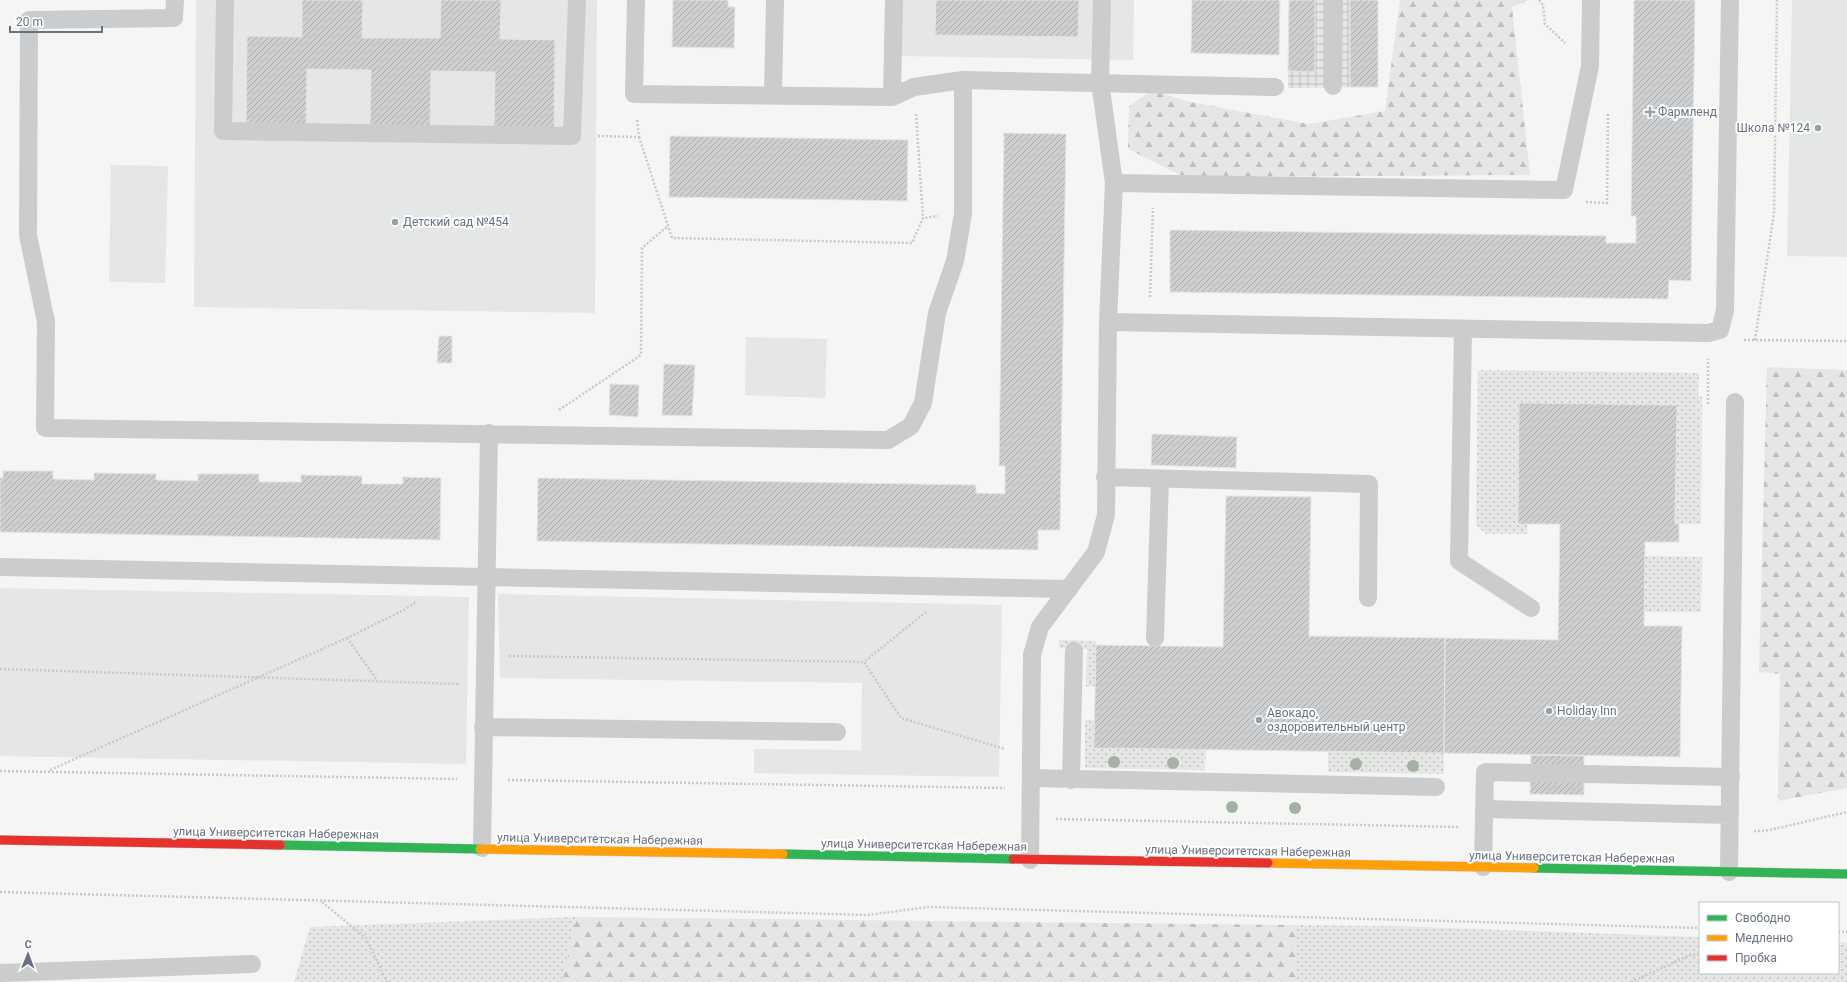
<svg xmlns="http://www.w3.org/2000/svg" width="1847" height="982" font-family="Roboto,sans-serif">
<defs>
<pattern id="industrial-grid" width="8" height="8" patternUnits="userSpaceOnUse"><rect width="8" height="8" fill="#e5e6e6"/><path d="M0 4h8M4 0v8" fill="none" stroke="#bdbfc0"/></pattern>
<pattern id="grass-dots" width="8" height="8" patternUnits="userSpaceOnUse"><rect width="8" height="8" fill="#e4e7e3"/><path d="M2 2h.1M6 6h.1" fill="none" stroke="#bdc0bd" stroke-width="1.8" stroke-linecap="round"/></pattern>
<pattern id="forest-firs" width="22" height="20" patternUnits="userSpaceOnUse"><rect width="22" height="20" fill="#e4e7e3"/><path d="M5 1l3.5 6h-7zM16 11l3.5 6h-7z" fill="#bdc0bd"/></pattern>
<pattern id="building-hatch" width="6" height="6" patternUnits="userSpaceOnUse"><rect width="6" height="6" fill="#cecfd0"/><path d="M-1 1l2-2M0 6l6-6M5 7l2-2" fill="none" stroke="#abacae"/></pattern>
</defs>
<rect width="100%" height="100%" fill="#f5f5f4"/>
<path fill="#e5e6e6" d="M196 0H597L595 313 194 307Z
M896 0H1134L1133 60 895 56Z
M1792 0H1847V257L1787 256Z"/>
<path fill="url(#industrial-grid)" d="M1289 0H1378V87L1288 88Z"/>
<path fill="url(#grass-dots)" d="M1478 370 1699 373 1698 396H1702L1701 524H1675L1676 405 1520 403 1518 523 1527 524V534H1486L1476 525Z
M1645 556 1702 557 1701 612H1644Z
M1059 640 1096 641 1095 686 1086 687 1087 649 1059 648Z
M1085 720H1095L1094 748 1206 750 1205 770 1085 768Z
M1328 752 1444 753V774L1328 772Z
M576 917 562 982H294L310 927Z
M1295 925 1388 926 1700 937V973H1838V942L1847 943V982H1296Z"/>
<path fill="url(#forest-firs)" d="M1400 0H1529L1512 7 1530 175 1184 177 1128 149 1129 106 1153 90 1185 101 1309 124 1385 111Z
M1767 367 1847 370V788L1778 801 1780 674 1759 672Z
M576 917 1295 925 1296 982H562Z"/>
<path fill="#e4e7e3" d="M111 165 168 166 165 283 109 282Z
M746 337 827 339 825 398 745 395Z
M0 588 469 597 466 764 0 756Z
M498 594 1002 605 999 777 754 773V749L861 750 862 683 500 678Z"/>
<path fill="url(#building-hatch)" stroke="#e4e4e4" d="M302 0H363L362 38H440L441 0H501L500 39 555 40 554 129 494 128 495 72 431 71 430 126 370 125 371 70 307 69 306 125 246 124 247 36 302 37Z
M673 0H728V7H735L734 48 672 47Z
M936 0H1079L1078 37 935 35Z
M1192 0H1280L1279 55 1191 53Z
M1289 0H1315V72L1288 71Z
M1350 0H1378V87H1350Z
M1634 0H1695L1691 281 1669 280 1668 299 1170 292V230L1606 236V243H1636V216H1631Z
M1004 133 1066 134 1060 530H1038V550L537 541 538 478 976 485V493L1005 494V466H999Z
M670 136 908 140 907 201 669 197Z
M439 336H452V363H437Z
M664 364 695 365 692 416 662 415Z
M610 384 639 385 638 417 609 415Z
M1519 403 1677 405 1675 524H1679V542H1645L1644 626H1682L1680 757 1444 753 1445 638 1558 640 1560 524H1518Z
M1152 434 1237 437 1236 468 1151 465Z
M3 471H53V479L94 480V473L156 474V480L198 481V474H259V482H301V475L362 476V484H403V477L441 478 440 540 0 532V478H3Z
M1226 496 1311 497 1309 636 1445 638 1444 753 1094 748 1096 645 1223 647Z
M1531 755 1584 756V795L1530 794Z"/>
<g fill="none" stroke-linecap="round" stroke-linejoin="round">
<defs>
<path id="fast" d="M280 845 480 849
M783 854 1013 859
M1534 868 1847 874"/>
<path id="slow" d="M480 849 783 854
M1268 863 1534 868"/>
<path id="jam" d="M0 840 280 845
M1013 859 1268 863"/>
</defs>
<use href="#fast" stroke="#d1d1d2" stroke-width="10"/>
<use href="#slow" stroke="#d1d1d2" stroke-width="10"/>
<use href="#jam" stroke="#d1d1d2" stroke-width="10"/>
<path stroke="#c8c9ca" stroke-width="2.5" stroke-dasharray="2 2" stroke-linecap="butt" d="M1539 0 1543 5 1545 24 1565 43
M916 114 923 218
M598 136 639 137 637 120
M639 137 672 238 912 243 923 218 938 216
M1586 202 1607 203 1608 112
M1150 297 1153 208
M1744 340 1847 341
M1755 340 1774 213 1777 0
M1708 404V359
M559 410 641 355 642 248 668 226
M926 612 864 662 901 718 1005 749
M347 638 377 680
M509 656 864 662
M0 669 460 684
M50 770 347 638 404 610 416 602
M0 771 457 779
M508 780 1005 788
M1056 819 1459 827
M1754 831H1765L1847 812
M0 892 868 915 929 907 1700 928
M322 902 366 938 387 982
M1838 931 1847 932
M1631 982 1690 955 1700 954"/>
<path stroke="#cbcccd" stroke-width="18" d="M175 0 174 18 29 20 28 235 46 322 45 428 888 440 911 426 923 403 937 313 955 261 963 214V80
M225 0 223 131 572 136 577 0
M636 0 634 94 892 97 914 87 963 80 1275 87
M1102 0 1100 82 1114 183
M1333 86 1334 0
M773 94 775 0
M892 97 894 0
M1108 322 1708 333 1720 330 1725 310 1730 0
M1463 330 1459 561 1531 608
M1105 477 1369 484 1368 598
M0 567 1069 589
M1155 638 1160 479
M483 727 837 732
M1031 778 1436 787
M1071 780 1074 651
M1484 809 1730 815
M482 848 489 433
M1030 860 1032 655 1040 627 1096 552 1106 515 1108 322 1114 183 1564 190 1590 66 1591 0
M1483 867 1485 772 1731 777
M1729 872 1735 402
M0 973 252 964"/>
<use href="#fast" stroke="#30b455" stroke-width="9"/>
<use href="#slow" stroke="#ff9f0a" stroke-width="9"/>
<use href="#jam" stroke="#e5322d" stroke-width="9"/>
</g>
<g fill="#a6b1a6">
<circle cx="1114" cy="762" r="6"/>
<circle cx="1173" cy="763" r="6"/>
<circle cx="1356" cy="764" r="6"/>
<circle cx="1413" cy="766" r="6"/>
<circle cx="1232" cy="807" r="6"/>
<circle cx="1295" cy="808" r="6"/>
</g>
<g fill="#999fa9" stroke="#fff" stroke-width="1.5">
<path d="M1648 106h4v4h4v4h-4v4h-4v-4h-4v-4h4z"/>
<circle cx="1818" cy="128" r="4"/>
<circle cx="395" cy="222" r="4"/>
<circle cx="1549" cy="711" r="4"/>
<circle cx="1259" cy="720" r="4"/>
</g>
<g text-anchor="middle" stroke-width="4" stroke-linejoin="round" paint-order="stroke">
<g font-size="12" fill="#687181" stroke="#fff" text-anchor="start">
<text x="1658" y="116">Фармленд</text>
<text x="1810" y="132" text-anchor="end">Школа №124</text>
<text x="403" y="226">Детский сад №454</text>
<text x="1557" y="715">Holiday Inn</text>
<text x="1267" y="717">Авокадо,<tspan x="1267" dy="14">оздоровительный центр</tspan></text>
</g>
<g font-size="12" fill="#687181" stroke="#fff">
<text transform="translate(276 833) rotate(1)" y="4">улица Университетская Набережная</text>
<text transform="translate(600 839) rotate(1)" y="4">улица Университетская Набережная</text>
<text transform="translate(924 845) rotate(1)" y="4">улица Университетская Набережная</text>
<text transform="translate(1248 851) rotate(1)" y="4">улица Университетская Набережная</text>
<text transform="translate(1572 857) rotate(1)" y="4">улица Университетская Набережная</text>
</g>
</g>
<rect x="1699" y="902" width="140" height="72" fill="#ffffff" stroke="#c3c6cd"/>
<rect x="1707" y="915" width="20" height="6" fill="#30b455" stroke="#c3c6cd"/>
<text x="1735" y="922" font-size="12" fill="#687181">Свободно</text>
<rect x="1707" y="935" width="20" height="6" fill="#ff9f0a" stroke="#c3c6cd"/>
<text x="1735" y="942" font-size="12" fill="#687181">Медленно</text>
<rect x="1707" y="955" width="20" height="6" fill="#e5322d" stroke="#c3c6cd"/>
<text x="1735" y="962" font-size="12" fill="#687181">Пробка</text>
<g transform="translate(28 954) rotate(1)" stroke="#ffffff" stroke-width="3" paint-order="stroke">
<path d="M0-3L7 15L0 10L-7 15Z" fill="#687181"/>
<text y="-6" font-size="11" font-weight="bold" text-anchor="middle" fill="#687181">С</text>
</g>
<path d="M10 26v6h92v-6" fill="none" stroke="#687181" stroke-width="2"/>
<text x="16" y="26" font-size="12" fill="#687181" stroke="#ffffff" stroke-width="3" paint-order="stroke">20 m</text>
</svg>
